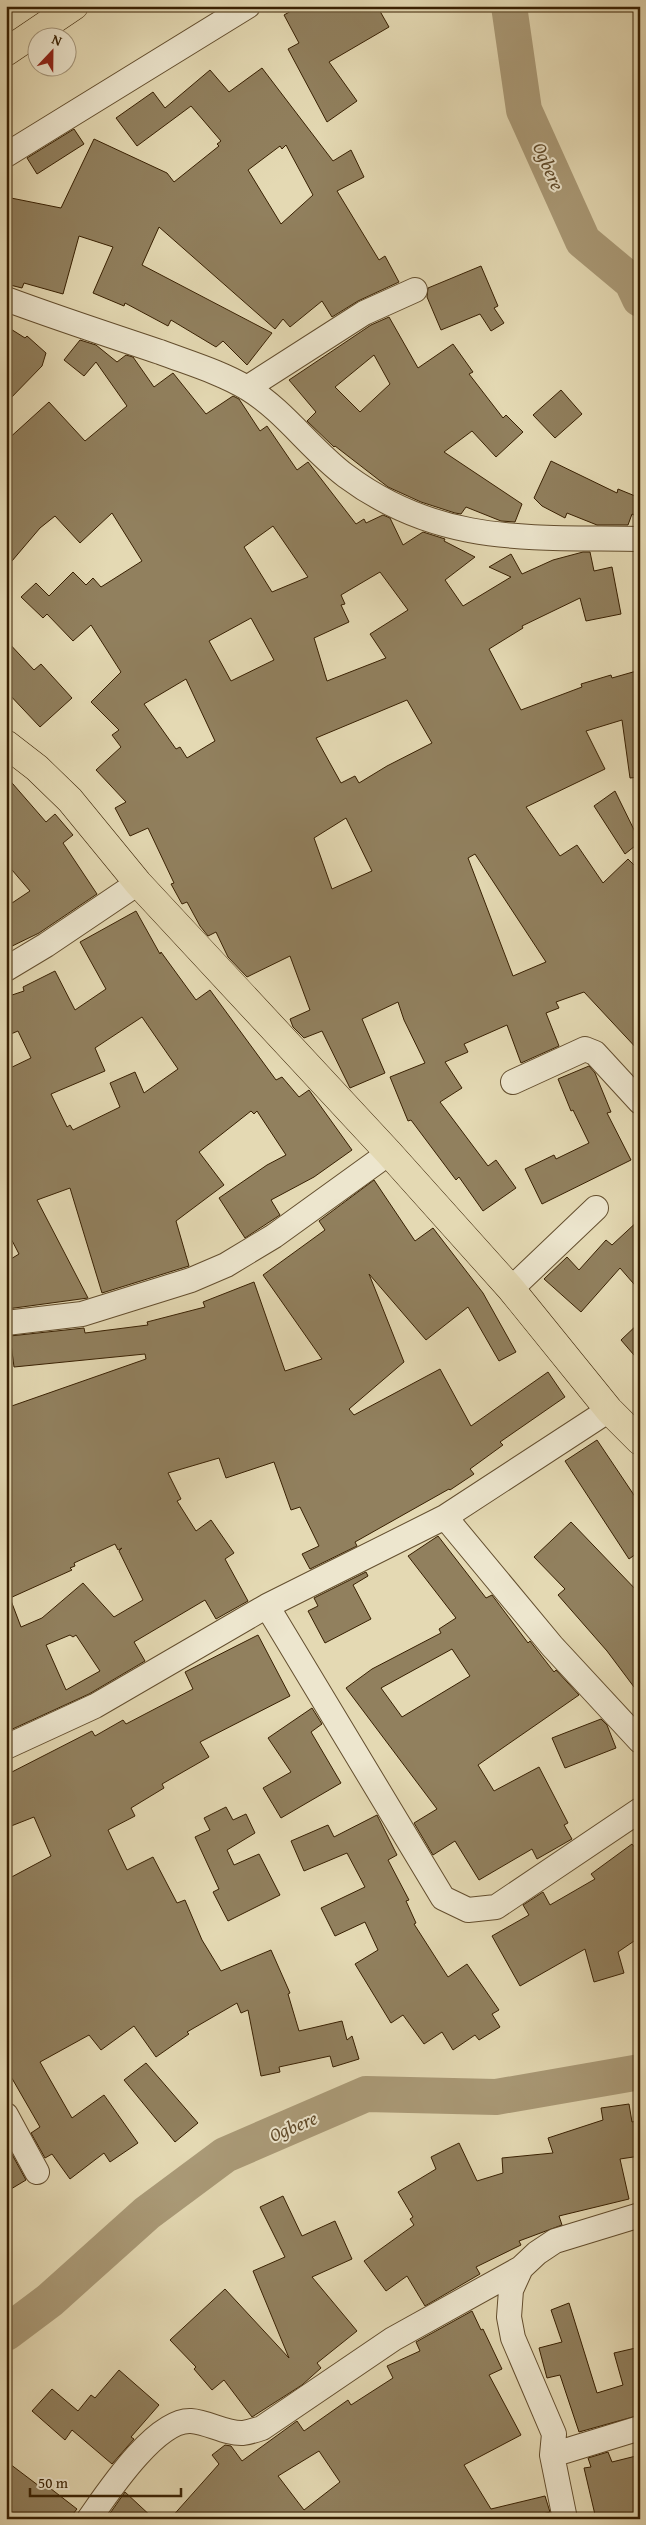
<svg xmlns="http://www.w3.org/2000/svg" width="646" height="2525" font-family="'Gentium Book Plus',serif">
<rect width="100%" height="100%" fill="#e4d9b3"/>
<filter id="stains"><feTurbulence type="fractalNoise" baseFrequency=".004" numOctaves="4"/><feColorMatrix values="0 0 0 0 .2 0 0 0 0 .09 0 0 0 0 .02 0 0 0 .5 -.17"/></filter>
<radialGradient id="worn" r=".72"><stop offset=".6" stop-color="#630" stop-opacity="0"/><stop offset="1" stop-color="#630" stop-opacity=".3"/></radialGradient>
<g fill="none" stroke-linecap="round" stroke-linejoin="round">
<path stroke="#aa9a77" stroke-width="36" d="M509 6 524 110 583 241 632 282 640 299
M6 2333 50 2300 147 2213 225 2155 366 2094 496 2097 640 2072"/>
</g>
<path fill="#91805e" stroke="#382002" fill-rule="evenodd" d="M300 6H377L389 27 329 62 357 101 327 122 288 49 299 43 284 15Z
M262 68 333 161 351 150 364 177 337 191 379 260 385 256 399 282 358 301 332 317 322 301 290 327 283 319 275 329 159 227 142 265 272 333 247 365 223 341 216 347 171 320 168 326 125 303 124 306 93 293 113 247 79 236 63 294 24 283 22 288 6 284V197L61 208 94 139 167 173 174 182 219 146 217 144 221 141 191 106 137 146 116 118 153 92 165 108 210 70 229 92ZM286 145 313 195 281 224 248 170 280 146 282 149Z
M74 129 84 144 37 174 27 158Z
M481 266 498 306 494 308 504 323 491 331 480 314 441 330 427 297 428 288Z
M389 317 418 368 453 344 473 372 469 374 503 418 506 415 523 432 496 457 472 431 444 452 522 504 515 522 501 521 466 507 461 514 455 513 421 502 388 487 335 446 334 447 307 421 316 412 289 380 371 325ZM374 355 390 384 360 412 335 387Z
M6 326 25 338 27 336 46 353 42 366 6 403Z
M80 340 96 345 117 362 126 355 133 357 154 387 173 373 206 414 233 396 239 399 260 431 267 426 297 470 308 462 356 524 364 519 366 523 383 515 390 518 403 545 423 532 445 539 444 541 475 557 445 580 463 606 511 577 489 567 511 554 522 574 553 560 583 552H590L594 571 612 567 621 614 586 621 580 598 522 626 523 628 489 649 521 710 582 687 581 684 611 675 612 678 640 670V777L630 778 622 720 586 731 605 769 526 807 560 856 577 845 603 883 628 859 640 871V1052L584 992 556 1002 559 1008 546 1013 559 1046 521 1063 507 1025 464 1044 468 1052 445 1062 462 1088 440 1102 488 1166 496 1160 516 1188 483 1211 459 1177 456 1180 411 1120 408 1121 390 1077 425 1063 404 1020 398 1002 362 1019 385 1073 350 1088 322 1031 304 1038 293 1027 290 1019 310 1010 290 956 247 977 228 957 216 932 208 936 200 926 187 902 182 904 171 884 174 883 148 828 130 836 115 808 126 802 96 770 121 747 112 735 119 730 91 702 121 672 91 625 73 641 47 614 43 618 21 597 36 583 49 596 73 572 86 585 93 578 101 587 142 561 112 513 80 543 55 516 40 528 6 568V441L49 402 85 441 127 406 96 362 84 376 64 360ZM273 526 308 577 272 592 244 547ZM380 572 408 610 370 634 386 658 327 681 314 638 349 622 341 605 345 604 341 595ZM251 618 274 660 231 681 209 641ZM186 679 215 741 187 758 180 747 176 749 144 704ZM407 700 432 743 387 766 359 783 355 776 341 783 316 738ZM346 818 372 871 332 889 314 838ZM475 854 546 962 513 976 468 858Z
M561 390 582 414 555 438 533 415Z
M551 461 617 493 618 489 640 498V518L632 514 628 525H597L567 513 565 518 542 506 534 498Z
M6 640 34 670 41 664 72 698 40 727 6 691Z
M6 776 46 822 55 814 73 835 63 843 97 894 39 933 6 949V907L30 891 6 863Z
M615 791 640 842 625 854 594 806Z
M136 911 160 954 161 952 196 1000 210 990 276 1080 282 1077 299 1097 309 1090 352 1150 314 1177 271 1200 280 1215 245 1238 219 1198 267 1165 286 1155 257 1111 254 1114 251 1111 199 1152 224 1185 176 1221 189 1266 102 1293 70 1188 37 1200 88 1298 7 1309 6 1262 19 1254 6 1229V1070L31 1058 18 1031 6 1036V997L24 991 23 987 55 971 75 1010 106 989 80 942ZM142 1017 178 1069 144 1093 135 1072 110 1083 120 1107 73 1130 70 1125 67 1127 51 1094 105 1071 95 1048Z
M589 1066 595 1073 611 1112 607 1113 631 1160 542 1204 525 1169 554 1155 556 1159 589 1143 573 1110 571 1111 558 1079Z
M374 1180 415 1241 433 1228 483 1293 516 1352 499 1361 468 1307 426 1340 369 1274 404 1362 349 1409 354 1415 440 1369 471 1426 548 1372 565 1397 500 1442 503 1445 470 1469 474 1474 450 1490 449 1489 355 1542 357 1546 310 1569 302 1554 319 1546 300 1507 291 1510 274 1462 226 1478 219 1458 168 1473 181 1499 177 1501 196 1531 211 1520 234 1553 225 1559 248 1601 216 1619 205 1600 134 1642 145 1661 89 1694 6 1732V1408L146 1359 145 1354 14 1367 10 1336 84 1328 85 1333 148 1325 147 1322 205 1307 203 1302 254 1282 285 1371 322 1359 263 1275 325 1230 319 1221ZM115 1544 118 1550 122 1548 119 1551 143 1600 114 1617 83 1583 42 1618 21 1627 10 1598 72 1570 70 1568 75 1566 74 1563ZM70 1635 73 1637 76 1635 100 1671 66 1690 46 1645Z
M640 1219V1291L620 1268 581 1312 544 1279 567 1257 579 1270 606 1240 612 1245Z
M640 1322V1362L621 1340Z
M597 1440 640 1504V1551L629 1559 565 1461Z
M571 1522 640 1594V1695L607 1651 558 1595 565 1589 534 1557Z
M438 1536 486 1598 492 1595 528 1643 530 1641 554 1672 556 1670 579 1695 478 1765 494 1791 539 1767 568 1823 564 1825 572 1839 537 1859 532 1849 479 1880 455 1841 433 1855 414 1823 437 1809 346 1688 372 1669 441 1633 439 1629 456 1618 408 1556ZM452 1649 470 1676 402 1717 381 1688Z
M366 1572 368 1576 353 1585 371 1619 325 1643 308 1611 318 1606 314 1598Z
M258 1635 290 1696 200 1742 209 1757 162 1784 164 1788 131 1808 135 1816 108 1830 127 1870 153 1857 177 1903 185 1900 202 1940 221 1971 271 1950 290 1993 288 1994 299 2031 342 2021 347 2040 352 2036 359 2059 333 2067 330 2056 279 2067 280 2072 261 2076 248 2010 241 2013 237 2003 187 2032 189 2034 156 2057 134 2026 101 2050 89 2035 40 2062 72 2118 104 2095 138 2143 110 2162 104 2153 70 2179 52 2154 45 2158 31 2133 40 2127 6 2068V1880L51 1856 34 1817 6 1828V1775L92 1731 95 1736 123 1720 126 1724 193 1689 185 1672Z
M312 1708 322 1724 311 1732 341 1783 281 1818 263 1788 291 1772 268 1738Z
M601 1719 607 1725 616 1748 565 1768 552 1738Z
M226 1807 233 1820 246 1814 255 1833 227 1850 234 1865 259 1854 280 1895 228 1921 213 1892 219 1889 195 1837 210 1830 204 1818Z
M377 1815 397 1855 388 1860 409 1900 406 1901 416 1923 414 1924 448 1977 467 1964 499 2010 492 2014 500 2027 479 2040 475 2035 453 2050 442 2032 424 2044 403 2015 391 2023 355 1964 378 1950 365 1922 335 1936 321 1908 365 1887 347 1853 304 1871 291 1841 328 1825 334 1837Z
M632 1844 640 1854V1937L618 1952 624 1973 594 1982 585 1949 520 1986 492 1936 529 1915 523 1905 543 1892 550 1905 595 1879 591 1874Z
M146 2063 198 2123 175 2142 124 2080Z
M629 2104 632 2122 636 2121 640 2142V2156L620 2159 629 2199 559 2216 562 2225 519 2241 521 2245 476 2267 480 2274 425 2306 407 2276 386 2291 364 2261 414 2225 410 2219 413 2217 398 2192 436 2169 431 2157 459 2143 477 2181 503 2173 502 2158 553 2153 548 2138 603 2120 601 2108Z
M8 2147 26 2180 6 2192V2148Z
M283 2196 302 2236 335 2221 352 2259 312 2277 357 2331 317 2363 321 2368 302 2385 252 2417 224 2380 212 2390 194 2369 196 2367 170 2340 225 2289 289 2358 253 2271 285 2257 260 2207Z
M569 2303 597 2393 623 2385 614 2353 640 2347V2415L579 2432 560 2375 547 2378 539 2348 562 2342 551 2310Z
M472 2311 481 2330 483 2329 502 2369 489 2375 521 2435 464 2465 491 2509 545 2496 550 2512 525 2519H170L219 2464 212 2455 225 2445 231 2446 242 2461 297 2421 304 2431 348 2400 351 2405 393 2378 387 2366 420 2351 416 2342ZM319 2451 340 2482 304 2510 278 2476Z
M119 2370 159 2405 131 2437 134 2439 112 2464 72 2430 65 2440 32 2411 52 2389 78 2411 91 2395 95 2398Z
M608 2452 612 2462 640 2455V2519H596L584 2468 591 2467 588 2458Z
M6 2461 43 2489 46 2485 77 2509 69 2519H6Z
M125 2492 154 2519H106Z"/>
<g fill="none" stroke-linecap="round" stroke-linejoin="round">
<defs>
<path id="minor" d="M6 155 248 6
M6 299C57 318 109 335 160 352 189 363 220 372 247 388 285 411 311 450 346 476 440 546 531 537 640 539
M247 388 364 313 415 290
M6 969 46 945 138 883
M513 1082 585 1049 595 1053 640 1102
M511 1289 596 1208
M6 1323 82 1314 191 1280 226 1265 274 1236 389 1153
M445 1517 552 1646 640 1741
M267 1606 443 1898 468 1910 496 1907 640 1810
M6 1747 95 1706 267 1606 445 1517 609 1410
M6 2115 37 2172
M552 2455 640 2428
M89 2519C108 2492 156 2419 191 2421 208 2422 226 2434 243 2433 249 2432 256 2430 262 2428L393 2339 521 2268
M565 2519 552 2455 554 2434 513 2338 509 2317 511 2290 521 2268 537 2253 555 2241 640 2215"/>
<path id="major" d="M6 744 37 768 70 800 138 883 389 1153 511 1289 609 1410 640 1441"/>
<path id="highway" d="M6 52 74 6"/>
</defs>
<use href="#minor" stroke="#634e2e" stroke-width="26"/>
<use href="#major" stroke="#382002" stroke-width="29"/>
<use href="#highway" stroke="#382002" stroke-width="29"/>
<use href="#minor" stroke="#ede6ce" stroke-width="24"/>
<use href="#major" stroke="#e4d9b3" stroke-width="28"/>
<use href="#highway" stroke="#e4d9b3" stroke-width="28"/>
</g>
<g text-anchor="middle" stroke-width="4" stroke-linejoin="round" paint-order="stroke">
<g font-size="19" font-style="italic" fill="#604b2b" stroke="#ede6ce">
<text transform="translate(549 166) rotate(66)" y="7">Ogbere</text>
<text transform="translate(293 2126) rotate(-23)" y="7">Ogbere</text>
</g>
</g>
<rect width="646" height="2525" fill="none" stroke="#e4d9b3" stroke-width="25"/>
<rect x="8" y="8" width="631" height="2510" fill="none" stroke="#382002" stroke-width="2.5"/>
<rect x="12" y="12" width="621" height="2500" fill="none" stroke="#382002"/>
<g transform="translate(52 52) rotate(22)"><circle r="24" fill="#ede6ce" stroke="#a5977c"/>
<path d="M0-4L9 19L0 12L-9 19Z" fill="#8f2418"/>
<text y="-8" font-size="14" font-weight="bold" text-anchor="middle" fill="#382002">N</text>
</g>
<path d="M30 2488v8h151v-8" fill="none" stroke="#382002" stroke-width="2.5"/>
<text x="38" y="2488" font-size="15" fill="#382002" stroke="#ede6ce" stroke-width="4" paint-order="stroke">50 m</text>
<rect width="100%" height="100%" filter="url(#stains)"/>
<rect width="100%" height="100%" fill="url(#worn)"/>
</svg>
